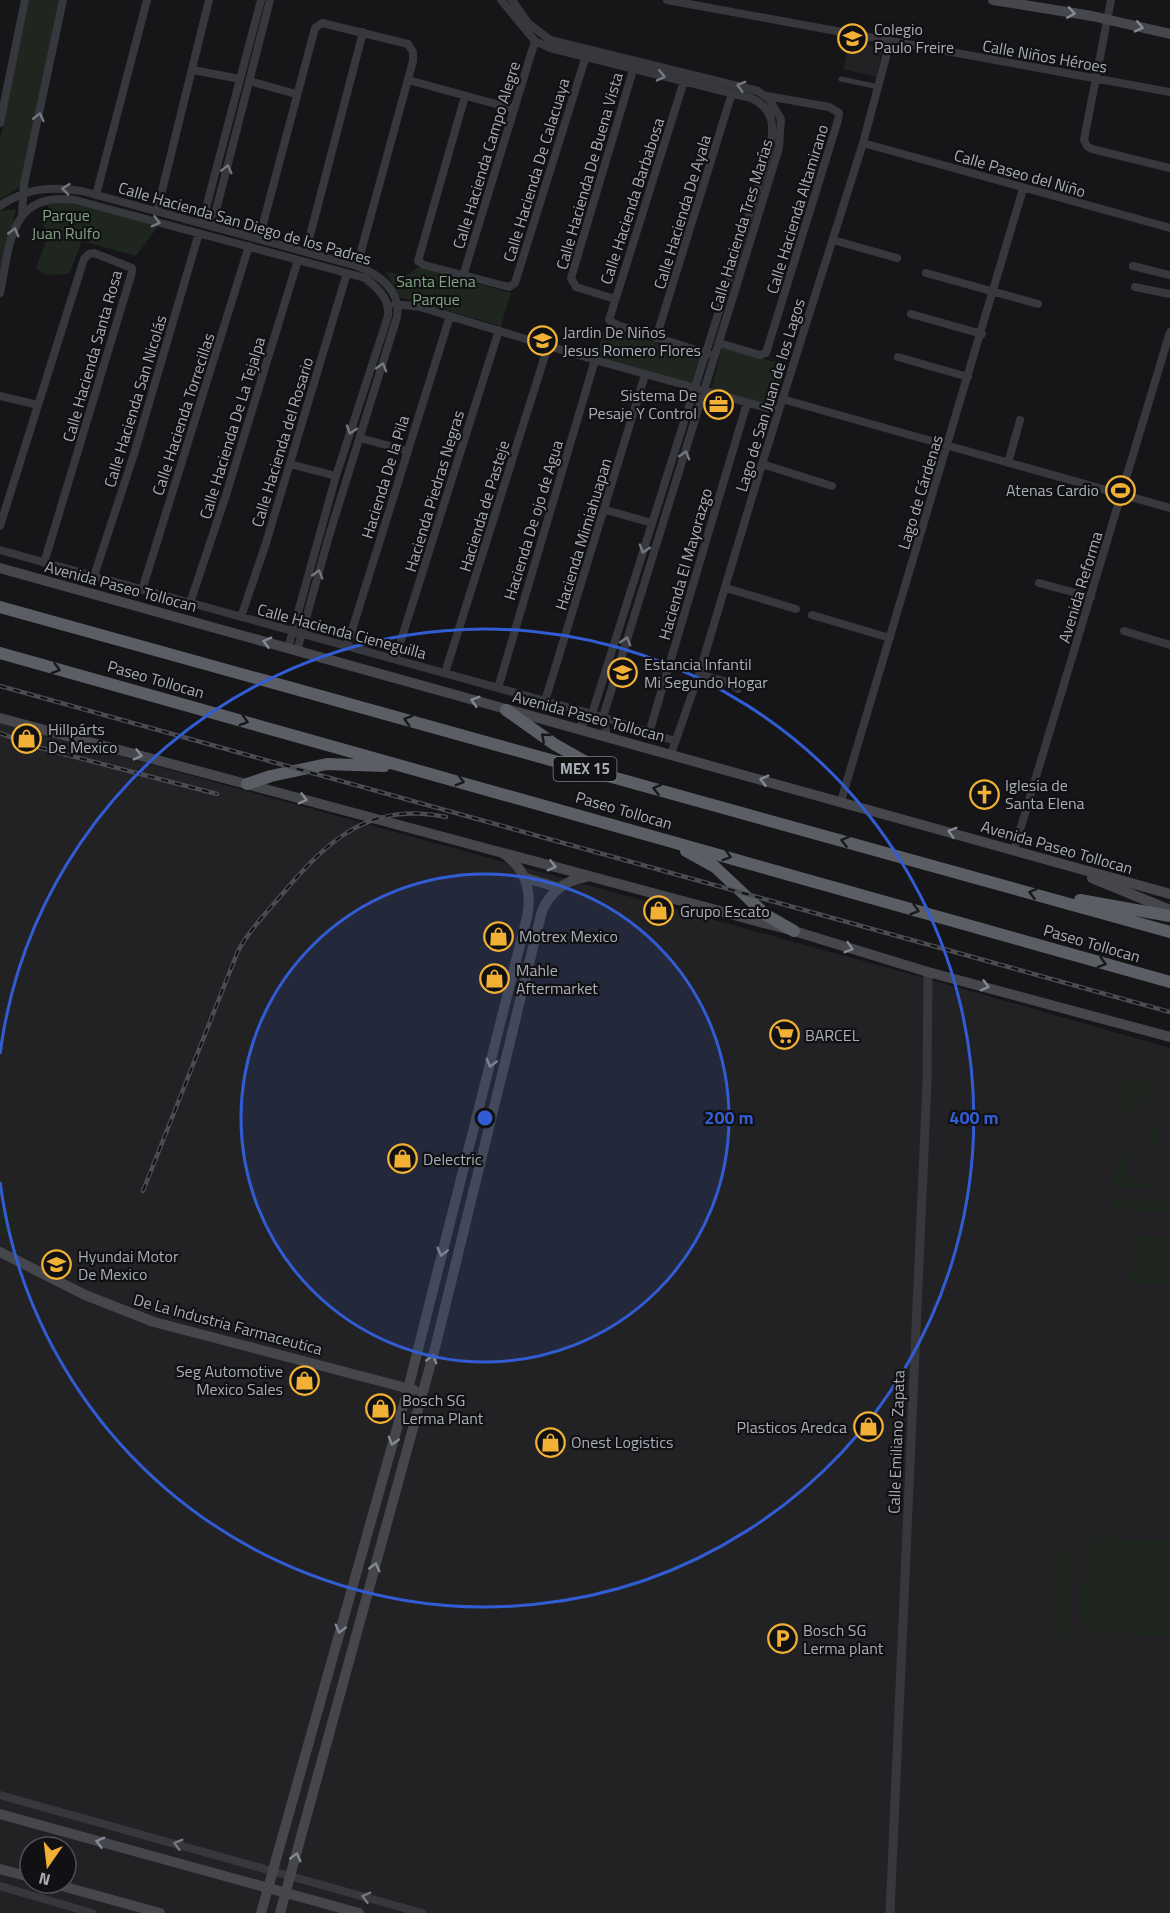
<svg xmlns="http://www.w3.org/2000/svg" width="1170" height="1913" font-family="'Titillium Web',sans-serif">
<rect width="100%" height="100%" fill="#161618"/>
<path fill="#222225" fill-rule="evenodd" d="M850 40 883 48 876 77 843 69Z
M0 723 932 980 1170 1048V1913H0ZM30 1847H66V1883H30Z"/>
<path fill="#1e261f" d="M29 0H60L22 186 0 199V140Z
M65 202 159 225 136 256 82 241 69 274 45 275 36 268 48 235 43 224 49 204Z
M16 209 0 284V211Z
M418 267 511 293 501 326 400 297 386 272 407 275Z
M605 327 703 357 693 387 596 358Z
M722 348 787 365 774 407 711 390Z
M1125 1078 1142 1079 1153 1084 1152 1095 1129 1113 1116 1112 1117 1087Z
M1151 1124 1163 1125 1162 1136 1155 1144H1150Z
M1115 1154 1129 1155 1130 1181 1150 1182 1149 1188 1114 1187Z
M1113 1199 1169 1202V1212L1112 1209Z
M0 1207 18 1211 11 1240 0 1234Z
M1132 1236 1170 1238V1285L1130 1283Z
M1097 1537 1170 1541V1636L1093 1633 1081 1620 1084 1548Z
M1067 1549 1072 1552 1071 1636 1059 1637 1058 1560 1061 1551Z"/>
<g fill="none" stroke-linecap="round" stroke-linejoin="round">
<path stroke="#37383d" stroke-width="5" d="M841 79 879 87"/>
<path stroke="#37383d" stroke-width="8" d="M501 0 535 41 550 48 751 98C775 109 774 127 770 149L592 714 579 727
M512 0 528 23 550 40 758 91 769 99 781 119 779 148 603 717 607 736
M667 0 1170 92
M1111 0 1084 140 1087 146 1092 149 1170 168
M193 70 240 79
M408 80 514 109
M249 81 296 94
M684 81 609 320 617 325 709 354
M465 96 418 261 424 265 509 287 515 283 585 59
M0 123 25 0
M863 143 1170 228
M96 195 147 0
M0 206C25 188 52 186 82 191L357 266C380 275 401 290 397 317L329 536 297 651
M157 211 209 0
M22 214 24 184 63 0
M202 223 261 0
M212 226 270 0
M259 239 315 28 322 23 408 44 413 52V61L357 266
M833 240 897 258
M306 251 363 32
M1133 266 1170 275
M926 273 1038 304
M463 276 535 41
M1135 287 1170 294
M0 293C10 245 9 191 75 200L365 278C378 288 390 299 388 316L336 476 288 648
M615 299 576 287 571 278 633 70
M395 304 420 307 595 360 778 411
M911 314 982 334
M656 338 732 93
M719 343 760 355 766 353 838 120 839 113 829 107 767 96
M898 357 968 377
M0 396 38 405
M782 399 1170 508
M360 438 408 451
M1008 463 1020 420
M290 464 336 476
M762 464 832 486
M606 510 652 523
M0 526 84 259 89 254 94 253 132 268V272L44 563
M0 550 603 717 675 741
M94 576 135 451 199 233
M1039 583 1091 597
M726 588 796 609
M142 590 249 246
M190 603 226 495 298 260
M812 615 890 638
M241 617 266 543 347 273
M1124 631 1170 645
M347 646 450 316
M395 659 499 330
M445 673 548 346
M699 674 730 683 738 689
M498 688 595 360
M545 701 645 375
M649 733 747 403
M671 754 699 674 762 464 863 143 890 42
M841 801 1023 189
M1014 850 1170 332
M0 1795 422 1913
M0 1886 92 1913"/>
<path stroke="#37383d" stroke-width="9" d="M890 1913 927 1083 928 972"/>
<path stroke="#45474d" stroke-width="10" d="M993 0 1092 16 1170 34
M0 568 1170 894
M0 718 794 931 928 972 1170 1037
M526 878 559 888
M1092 878 1170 910
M0 1252 85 1295 154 1322 414 1390
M0 1814 359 1913
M0 1869 30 1877
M51 1883 160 1913
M261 1913 408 1389 527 917C532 892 527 870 504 854
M280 1913 435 1348 542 911C550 892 566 880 586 877"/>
<path stroke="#5b5e65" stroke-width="12" d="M0 607 1170 932
M0 653 1170 982
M506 710 554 744 591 765
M247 784 271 776 327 764 384 766
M686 851 715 867 766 915 794 931
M1080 900 1170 916"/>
<defs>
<path id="rail" d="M0 686 1170 1012
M0 733 33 746 217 794
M143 1191 238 951C250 929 268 911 284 892 329 839 371 801 446 817"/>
</defs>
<use href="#rail" stroke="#4a4c52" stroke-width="4.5"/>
<use href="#rail" stroke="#111113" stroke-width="2" stroke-dasharray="7" stroke-linecap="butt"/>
</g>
<defs><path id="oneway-chevron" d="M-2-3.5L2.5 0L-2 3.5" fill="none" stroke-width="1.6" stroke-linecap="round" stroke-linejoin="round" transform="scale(1.5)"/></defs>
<g stroke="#858993">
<use href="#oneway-chevron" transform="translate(1071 13) rotate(9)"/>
<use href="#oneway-chevron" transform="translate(1139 27) rotate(13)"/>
<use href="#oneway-chevron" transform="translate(267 642) rotate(-165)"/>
<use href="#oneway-chevron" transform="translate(475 701) rotate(-164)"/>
<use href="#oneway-chevron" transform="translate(138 755) rotate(15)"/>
<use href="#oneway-chevron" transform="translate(764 780) rotate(-165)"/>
<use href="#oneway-chevron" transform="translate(303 799) rotate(15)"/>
<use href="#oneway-chevron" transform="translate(952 832) rotate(-164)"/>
<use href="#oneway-chevron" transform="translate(552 866) rotate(14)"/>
<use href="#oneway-chevron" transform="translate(849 948) rotate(17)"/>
<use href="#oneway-chevron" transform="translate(985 986) rotate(15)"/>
<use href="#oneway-chevron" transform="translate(491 1063) rotate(105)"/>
<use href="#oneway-chevron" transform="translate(442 1252) rotate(104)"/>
<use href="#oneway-chevron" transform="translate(432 1359) rotate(-75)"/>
<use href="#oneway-chevron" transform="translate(393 1441) rotate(106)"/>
<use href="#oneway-chevron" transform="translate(375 1567) rotate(-75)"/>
<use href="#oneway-chevron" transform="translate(340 1629) rotate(106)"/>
<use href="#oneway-chevron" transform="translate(100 1842) rotate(-165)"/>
<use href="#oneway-chevron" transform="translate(296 1857) rotate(-75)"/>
</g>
<g stroke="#757881">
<use href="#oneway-chevron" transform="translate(661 76) rotate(13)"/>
<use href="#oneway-chevron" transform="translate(741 86) rotate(-164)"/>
<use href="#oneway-chevron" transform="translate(39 117) rotate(-77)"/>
<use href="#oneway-chevron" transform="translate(227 169) rotate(-76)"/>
<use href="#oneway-chevron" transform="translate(66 189) rotate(-174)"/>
<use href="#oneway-chevron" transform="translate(156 222) rotate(15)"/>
<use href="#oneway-chevron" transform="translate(14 232) rotate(-75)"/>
<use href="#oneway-chevron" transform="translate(382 367) rotate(-73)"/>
<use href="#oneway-chevron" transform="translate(351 430) rotate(108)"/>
<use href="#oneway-chevron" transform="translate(685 455) rotate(-73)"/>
<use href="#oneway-chevron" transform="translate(644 549) rotate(107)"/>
<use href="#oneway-chevron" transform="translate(318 574) rotate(-74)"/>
<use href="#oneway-chevron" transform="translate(626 641) rotate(-73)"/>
<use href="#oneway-chevron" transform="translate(178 1844) rotate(-164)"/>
<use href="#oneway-chevron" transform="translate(366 1897) rotate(-165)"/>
</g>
<g stroke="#18191b">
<use href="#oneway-chevron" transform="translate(56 669) rotate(16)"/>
<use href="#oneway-chevron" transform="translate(408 720) rotate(-164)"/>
<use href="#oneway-chevron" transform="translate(244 721) rotate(16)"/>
<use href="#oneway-chevron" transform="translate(545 737) rotate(-139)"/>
<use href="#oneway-chevron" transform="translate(460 781) rotate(16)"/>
<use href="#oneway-chevron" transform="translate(657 789) rotate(-165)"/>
<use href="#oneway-chevron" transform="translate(845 841) rotate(-165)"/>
<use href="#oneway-chevron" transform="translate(727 856) rotate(16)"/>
<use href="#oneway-chevron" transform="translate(1033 893) rotate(-165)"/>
<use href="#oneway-chevron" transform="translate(915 910) rotate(16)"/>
<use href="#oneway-chevron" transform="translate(1102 963) rotate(16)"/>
</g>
<circle cx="485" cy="1118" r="244" fill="#325cd3" fill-opacity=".12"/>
<g fill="none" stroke="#325cd3" stroke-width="3">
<circle cx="485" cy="1118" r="244"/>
<path d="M0 1054A489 489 0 1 1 0 1182"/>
</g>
<defs>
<symbol id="school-ring" viewBox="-11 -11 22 22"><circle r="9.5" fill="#111113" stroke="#f2b134" stroke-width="1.5"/><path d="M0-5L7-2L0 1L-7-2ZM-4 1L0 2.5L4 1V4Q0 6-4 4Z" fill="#f2b134"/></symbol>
<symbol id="office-ring" viewBox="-11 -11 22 22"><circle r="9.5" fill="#111113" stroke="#f2b134" stroke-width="1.5"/><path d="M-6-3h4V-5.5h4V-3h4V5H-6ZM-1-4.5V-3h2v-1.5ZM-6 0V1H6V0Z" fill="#f2b134"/></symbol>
<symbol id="stadium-ring" viewBox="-11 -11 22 22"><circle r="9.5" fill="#111113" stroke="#f2b134" stroke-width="1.5"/><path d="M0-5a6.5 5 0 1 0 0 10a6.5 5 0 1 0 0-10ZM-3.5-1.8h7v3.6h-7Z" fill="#f2b134"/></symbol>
<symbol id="shop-ring" viewBox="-11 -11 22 22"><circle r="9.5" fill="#111113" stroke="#f2b134" stroke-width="1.5"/><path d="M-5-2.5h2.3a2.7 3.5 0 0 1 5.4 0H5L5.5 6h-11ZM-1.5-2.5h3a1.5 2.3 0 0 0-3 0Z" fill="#f2b134"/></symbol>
<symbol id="church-ring" viewBox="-11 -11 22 22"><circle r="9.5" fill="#111113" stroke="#f2b134" stroke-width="1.5"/><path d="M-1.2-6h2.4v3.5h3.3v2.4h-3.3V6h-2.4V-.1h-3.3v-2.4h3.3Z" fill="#f2b134"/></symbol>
<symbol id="supermarket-ring" viewBox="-11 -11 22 22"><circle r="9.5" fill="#111113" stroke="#f2b134" stroke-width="1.5"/><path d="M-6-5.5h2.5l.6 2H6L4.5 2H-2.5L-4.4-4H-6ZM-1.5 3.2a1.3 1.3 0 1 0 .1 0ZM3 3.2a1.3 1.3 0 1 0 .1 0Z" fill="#f2b134"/></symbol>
<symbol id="university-ring" viewBox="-11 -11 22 22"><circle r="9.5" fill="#111113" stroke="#f2b134" stroke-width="1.5"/><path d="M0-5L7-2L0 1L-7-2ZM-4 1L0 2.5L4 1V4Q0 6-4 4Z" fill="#f2b134"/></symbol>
<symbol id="parking-ring" viewBox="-11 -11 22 22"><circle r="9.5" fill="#111113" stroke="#f2b134" stroke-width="1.5"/><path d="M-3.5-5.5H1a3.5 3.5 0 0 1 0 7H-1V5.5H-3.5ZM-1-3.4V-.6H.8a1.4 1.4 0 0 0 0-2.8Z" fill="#f2b134"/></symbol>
</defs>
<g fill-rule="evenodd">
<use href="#school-ring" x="836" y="22" width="33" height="33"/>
<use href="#school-ring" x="526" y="324" width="33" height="33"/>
<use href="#office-ring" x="702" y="388" width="33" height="33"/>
<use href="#stadium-ring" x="1104" y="474" width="33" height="33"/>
<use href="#school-ring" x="606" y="656" width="33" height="33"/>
<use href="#shop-ring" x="10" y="722" width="33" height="33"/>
<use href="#church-ring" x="968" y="778" width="33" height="33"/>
<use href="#shop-ring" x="642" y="894" width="33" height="33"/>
<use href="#shop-ring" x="482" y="920" width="33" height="33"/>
<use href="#shop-ring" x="478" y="962" width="33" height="33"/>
<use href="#supermarket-ring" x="768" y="1018" width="33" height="33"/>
<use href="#shop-ring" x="386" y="1142" width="33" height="33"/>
<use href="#university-ring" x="40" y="1248" width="33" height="33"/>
<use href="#shop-ring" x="288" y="1364" width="33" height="33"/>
<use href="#shop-ring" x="364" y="1392" width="33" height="33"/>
<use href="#shop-ring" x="852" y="1410" width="33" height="33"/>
<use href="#shop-ring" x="534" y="1426" width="33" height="33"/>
<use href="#parking-ring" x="766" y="1622" width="33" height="33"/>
</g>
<g text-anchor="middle" stroke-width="4.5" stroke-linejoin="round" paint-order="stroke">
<rect fill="#111113" stroke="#7b7e86" stroke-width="1.5" x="553.5" y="757" width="63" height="24" rx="4.5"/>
<g font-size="15" font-weight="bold" fill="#a8adb8">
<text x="585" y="774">MEX 15</text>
</g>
<g font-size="16" fill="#a8adb8" stroke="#111113" text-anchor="start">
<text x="874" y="35">Colegio<tspan x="874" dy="18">Paulo Freire</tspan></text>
<text x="563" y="338">Jardin De Niños<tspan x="563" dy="18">Jesus Romero Flores</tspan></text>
<text x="697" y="401" text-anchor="end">Sistema De<tspan x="697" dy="18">Pesaje Y Control</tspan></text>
<text x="1099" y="496" text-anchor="end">Atenas Cardio</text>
<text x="644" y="670">Estancia Infantil<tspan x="644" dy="18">Mi Segundo Hogar</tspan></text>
<text x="48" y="735">Hillpárts<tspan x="48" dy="18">De Mexico</tspan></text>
<text x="1005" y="791">Iglesia de<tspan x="1005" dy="18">Santa Elena</tspan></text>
<text x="680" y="917">Grupo Escato</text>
<text x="519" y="942">Motrex Mexico</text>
<text x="516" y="976">Mahle<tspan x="516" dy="18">Aftermarket</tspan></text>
<text x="805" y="1041">BARCEL</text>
<text x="423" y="1165">Delectric</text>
<text x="78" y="1262">Hyundai Motor<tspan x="78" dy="18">De Mexico</tspan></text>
<text x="283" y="1377" text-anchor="end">Seg Automotive<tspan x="283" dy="18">Mexico Sales</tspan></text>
<text x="402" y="1406">Bosch SG<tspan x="402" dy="18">Lerma Plant</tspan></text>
<text x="847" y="1433" text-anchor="end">Plasticos Aredca</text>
<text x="571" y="1448">Onest Logistics</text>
<text x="803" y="1636">Bosch SG<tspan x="803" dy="18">Lerma plant</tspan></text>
</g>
<g font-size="16" fill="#a8adb8" stroke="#111113">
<text transform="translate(1045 56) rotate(10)" y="6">Calle Niños Héroes</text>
<text transform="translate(486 155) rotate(-73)" y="6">Calle Hacienda Campo Alegre</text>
<text transform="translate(536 170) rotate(-73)" y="6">Calle Hacienda De Calacuaya</text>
<text transform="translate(589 171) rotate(-74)" y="6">Calle Hacienda De Buena Vista</text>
<text transform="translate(1020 173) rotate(16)" y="6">Calle Paseo del Niño</text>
<text transform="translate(632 201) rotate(-72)" y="6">Calle Hacienda Barbabosa</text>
<text transform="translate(797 209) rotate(-73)" y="6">Calle Hacienda Altamirano</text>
<text transform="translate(682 212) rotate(-73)" y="6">Calle Hacienda De Ayala</text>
<text transform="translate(245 223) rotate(16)" y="6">Calle Hacienda San Diego de los Padres</text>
<text transform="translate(741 225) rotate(-73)" y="6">Calle Hacienda Tres Marías</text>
<text transform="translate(92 356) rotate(-74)" y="6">Calle Hacienda Santa Rosa</text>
<text transform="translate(770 395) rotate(-73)" y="6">Lago de San Juan de los Lagos</text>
<text transform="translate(135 401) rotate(-73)" y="6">Calle Hacienda San Nicolás</text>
<text transform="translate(183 414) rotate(-72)" y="6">Calle Hacienda Torrecillas</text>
<text transform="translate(232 428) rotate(-73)" y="6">Calle Hacienda De La Tejalpa</text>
<text transform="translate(282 442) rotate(-73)" y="6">Calle Hacienda del Rosario</text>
<text transform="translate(385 477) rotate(-73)" y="6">Hacienda De la Pila</text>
<text transform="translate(434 491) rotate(-73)" y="6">Hacienda Piedras Negras</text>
<text transform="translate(920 492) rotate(-73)" y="6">Lago de Cárdenas</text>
<text transform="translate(484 506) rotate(-73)" y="6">Hacienda de Pasteje</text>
<text transform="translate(533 520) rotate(-73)" y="6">Hacienda De ojo de Agua</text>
<text transform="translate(583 534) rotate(-73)" y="6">Hacienda Mimiahuapan</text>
<text transform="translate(685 564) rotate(-74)" y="6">Hacienda El Mayorazgo</text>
<text transform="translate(121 586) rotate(15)" y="6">Avenida Paseo Tollocan</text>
<text transform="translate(1080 587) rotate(-73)" y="6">Avenida Reforma</text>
<text transform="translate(342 631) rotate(15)" y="6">Calle Hacienda Cieneguilla</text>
<text transform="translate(156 679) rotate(16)" y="6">Paseo Tollocan</text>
<text transform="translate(589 716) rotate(15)" y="6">Avenida Paseo Tollocan</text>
<text transform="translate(624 810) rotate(16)" y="6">Paseo Tollocan</text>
<text transform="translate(1057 847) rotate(16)" y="6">Avenida Paseo Tollocan</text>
<text transform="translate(1092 943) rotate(16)" y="6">Paseo Tollocan</text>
<text transform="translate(228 1324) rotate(15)" y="6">De La Industria Farmaceutica</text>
<text transform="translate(896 1442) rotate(-88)" y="6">Calle Emiliano Zapata</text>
</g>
<g font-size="16" fill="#7fa381" stroke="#111113">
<text x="66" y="221">Parque<tspan x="66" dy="18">Juan Rulfo</tspan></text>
<text x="436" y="287">Santa Elena<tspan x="436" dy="18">Parque</tspan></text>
</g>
</g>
<circle cx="485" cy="1118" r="9" fill="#325cd3" stroke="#111113" stroke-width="3"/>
<g font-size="18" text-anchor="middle" font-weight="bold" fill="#325cd3" stroke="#111113" stroke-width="4.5" stroke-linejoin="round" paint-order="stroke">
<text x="729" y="1124">200 m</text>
<text x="974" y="1124">400 m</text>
</g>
<g transform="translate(48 1865) rotate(194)"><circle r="28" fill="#111113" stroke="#4d4f55" stroke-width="1.5"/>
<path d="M0-4.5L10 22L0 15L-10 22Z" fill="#f2b134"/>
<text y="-9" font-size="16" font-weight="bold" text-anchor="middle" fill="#a8adb8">N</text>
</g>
</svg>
